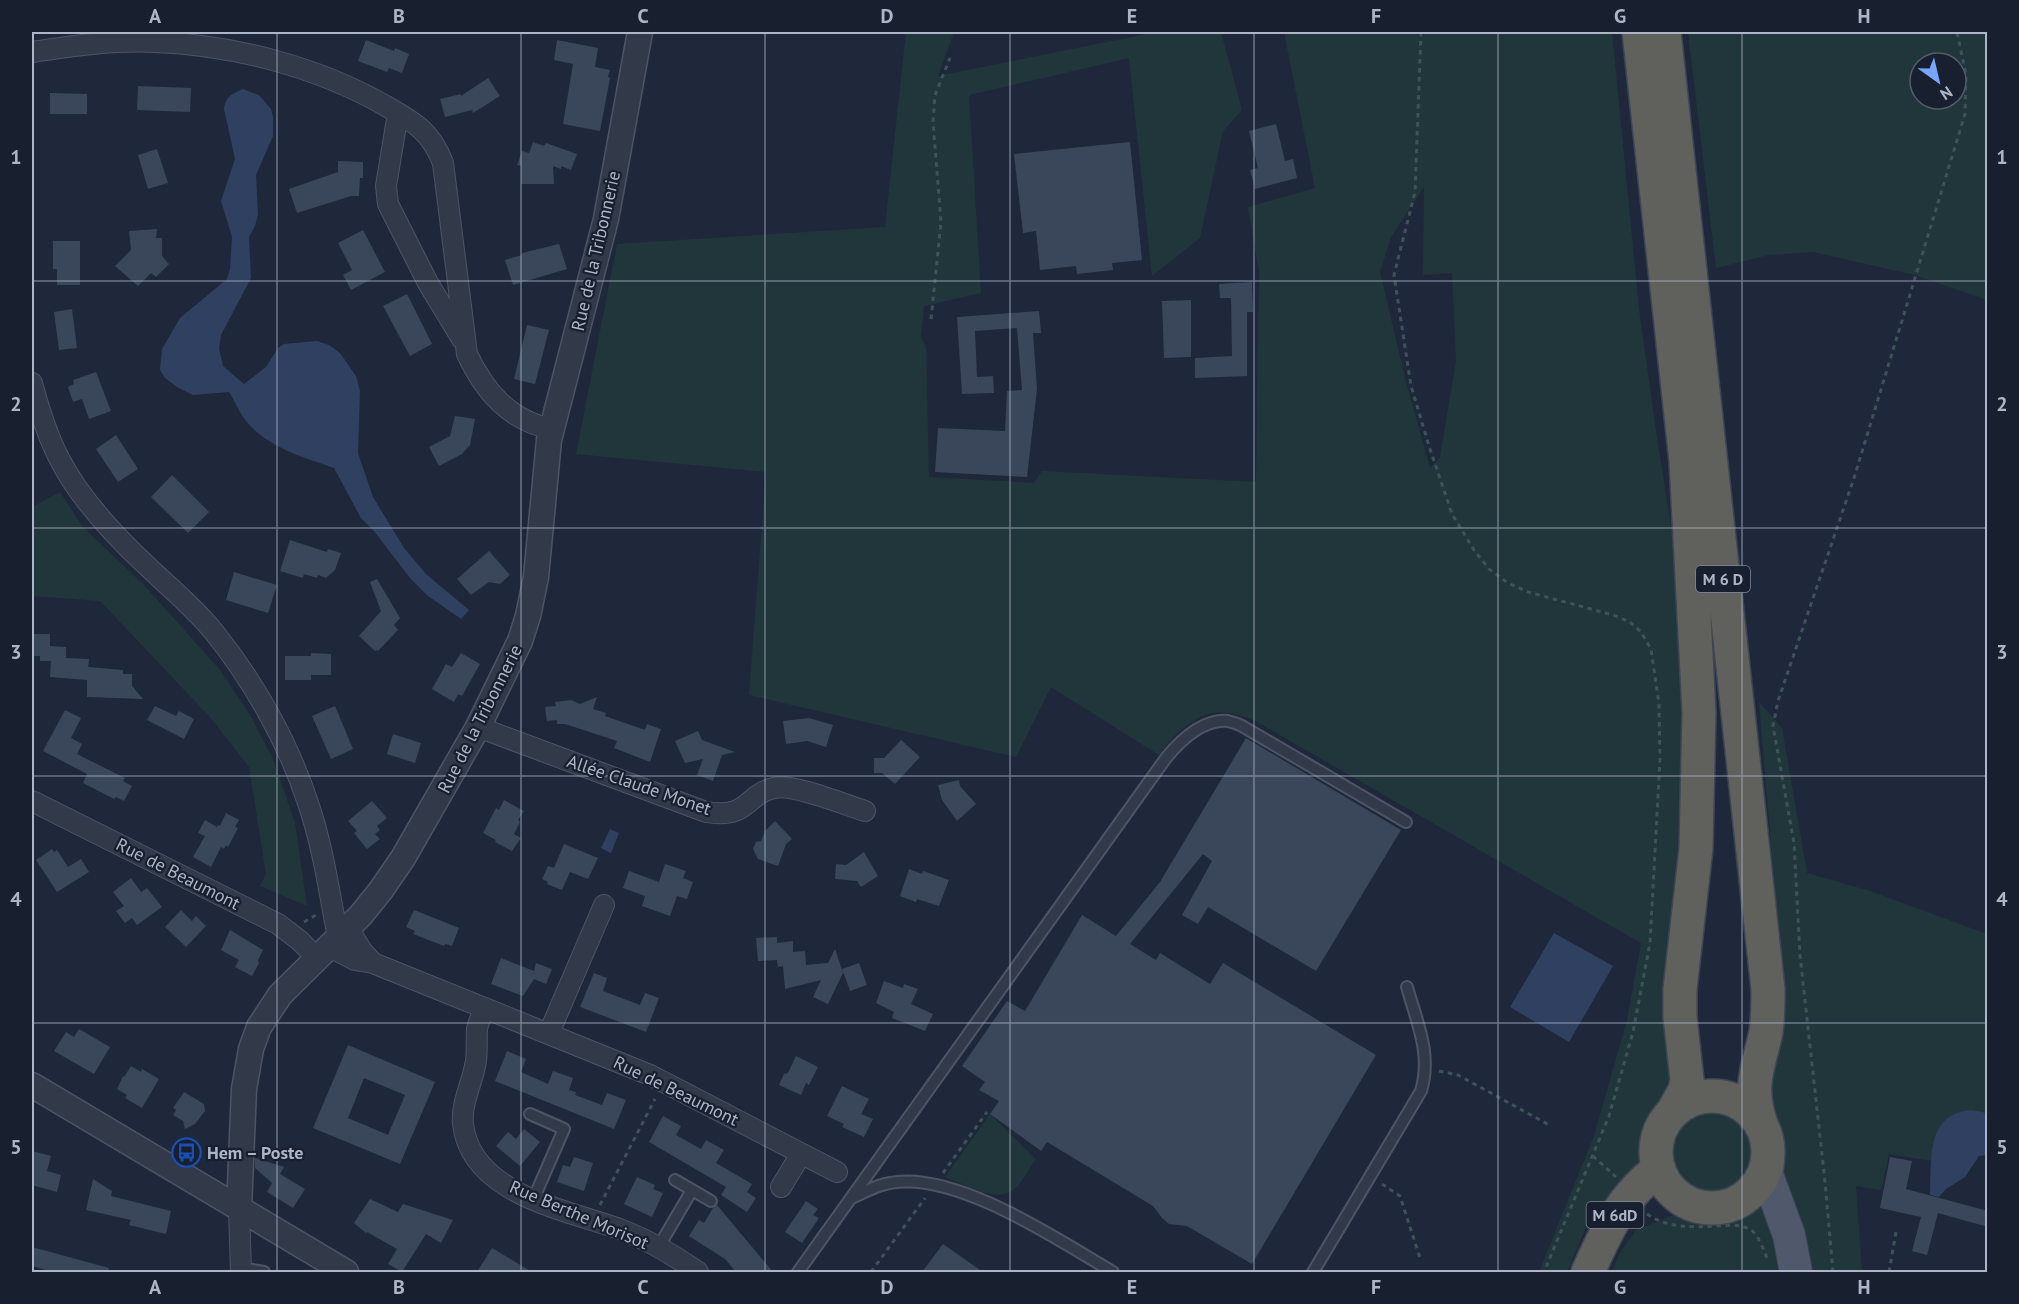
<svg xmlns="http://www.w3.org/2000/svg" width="2019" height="1304" font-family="'PT Sans',sans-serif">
<rect width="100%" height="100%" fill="#1f283a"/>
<path fill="#21363b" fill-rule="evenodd" d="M906 32H954L938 76 1157 32H1221L1242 110 1223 131 1200 238 1152 276 1129 58 969 95 981 293 924 306 921 336 926 348 929 477 1034 483 1042 471 1256 482 1259 271 1248 207 1315 188 1284 32H1612L1639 309 1657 438 1676 556 1683 735 1676 877 1663 997 1674 1085 1662 1101 1645 1131 1642 1161 1617 1191 1588 1223 1567 1272H1539L1594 1136 1627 1020 1641 943 1252 719C1244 717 1237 714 1229 713 1199 708 1175 733 1159 755L1051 687 1016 757 749 695 766 472 576 454 617 244 885 227ZM1424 187 1423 275 1452 273 1456 361 1440 457 1430 468 1406 382 1380 272 1391 237Z
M1688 32H1987V300L1915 275 1813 252 1768 255 1716 268ZM1920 63H1956V99H1920Z
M60 492 82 526 143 584 220 670 250 715 273 759 295 823 307 906 260 886 266 874 249 767 210 717 100 601 32 596V507Z
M1759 702 1782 728 1807 873 1870 891 1987 934V1113L1985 1112 1933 1144 1932 1161 1889 1154 1881 1190 1856 1186 1862 1272H1612L1619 1254 1636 1230 1674 1215 1698 1219 1730 1220 1751 1213 1789 1193 1783 1175 1785 1158 1780 1130 1766 1095 1782 1006 1775 892Z
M1672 1150a41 41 0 1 1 82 0a41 41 0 1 1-82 0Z
M990 1114 1036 1159C1029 1168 1024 1180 1016 1187 998 1206 966 1184 945 1177Z"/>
<path fill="#2f4061" d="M243 89 259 95 271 109 273 117V136L256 175 258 215 255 226 249 237 251 278 221 335 219 348 223 366 244 384 266 367 278 348 284 344 317 341 329 345 340 353 356 376 360 391 358 453 373 497 404 548 426 574 469 610 461 619 428 596 410 578 374 531 361 518 334 468C303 457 268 448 246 421 239 412 235 401 229 392L193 395 177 387 165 378 160 370 162 349 180 318 227 279 230 269 232 237 221 201 235 159 224 109C226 96 232 94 243 89Z
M610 829 619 833 611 853 601 848Z
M1554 933 1613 966 1569 1042 1510 1007Z
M1971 1110 1987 1113V1155L1979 1156 1965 1177 1946 1189 1939 1197 1930 1195C1932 1160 1925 1114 1971 1110Z"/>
<path fill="#3a465a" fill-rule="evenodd" d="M366 40 394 51 395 48 409 54 402 73 389 68 387 72 358 61Z
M557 40 598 48 595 67 610 70 608 77 610 78 600 131 563 124 573 64 554 60Z
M488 78 500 96 473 113 472 110 445 117 440 99 461 94V96Z
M138 86 191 88 190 112 137 110Z
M50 93 87 94V114H50Z
M1276 124 1285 161 1293 159 1297 178 1255 189 1250 170 1258 168 1249 131Z
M533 142 544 146 546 143 577 154 571 170 561 166V169L553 166 554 184H521V166L517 165 522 151 529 153Z
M1130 142 1142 260 1112 263 1113 270 1077 274 1076 266 1040 270 1036 231 1023 233 1014 154Z
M157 149 168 183 148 189 138 155Z
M338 161 363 162V178H360L359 196H351L297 213 289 189 338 172Z
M157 229 156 238H162V256L169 264 156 277 151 273 138 286 115 266 131 250 129 231Z
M363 230 385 272 351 290 343 275 352 270 338 243Z
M53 241H80V285H57V269H53Z
M559 244 567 269 513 285 505 260 522 255V253Z
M1252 282 1253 312H1247V376L1195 378V358L1232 356 1231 298H1220L1219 284Z
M407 294 432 344 410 356 383 306Z
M1191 300V357L1164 358 1162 301Z
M72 309 77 348 59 350 54 312Z
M1039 311 1041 333H1033L1037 389 1027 477 935 472 938 428 1005 431 1007 391 1022 390 1017 328 975 331 977 377 993 376 994 393 962 394 957 317Z
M527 325 549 330 535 384 514 379Z
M96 372 111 411 89 419 82 399 73 402 68 387 74 384 73 380Z
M455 416 475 419 470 445 462 454 439 466 429 447 450 436Z
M116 435 138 469 118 482 96 449Z
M172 475 209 512 188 533 151 497Z
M290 540 327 552 328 549 341 553 335 570 326 578 318 575 317 578 304 574 303 578 280 571Z
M489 551 510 575 500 584 489 582 471 595 457 579Z
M234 572 277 585 268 613 226 600Z
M377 579 400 618 394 625 398 630 378 651 377 650 375 651 359 636 381 611 370 582Z
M32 634H50V646L66 647V658L89 659 88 667 123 670V674H132V686L143 699 87 697V680L50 677 51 661H40V656H32Z
M311 653 331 654V675H311V680H285V656H311Z
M461 653 480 664 462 696 458 694 454 702 432 689 446 664 452 667Z
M597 697 593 709 606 713 605 716 645 730 647 724 661 729 650 762 614 748 617 741 565 724H557V720L547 721 545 707 556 706 555 702 571 700 580 704Z
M155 706 176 716 179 711 194 719 184 739 147 720Z
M335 706 353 749 331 759 312 716Z
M65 710 81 718 71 738 82 744 77 754 125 778 123 781 132 786 124 801 116 797 114 799 83 783 87 774 43 751Z
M809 718 833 725 826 747 807 741 786 744 783 721Z
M698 731 702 740 735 752 722 755 713 781 697 775 703 759 685 763 675 741Z
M393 734 421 743 415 763 387 754Z
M1246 738 1401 830 1316 971 1208 907 1198 924 1182 915 1212 861 1203 854 1130 944 1156 960 1160 953 1210 984 1223 963 1376 1055 1252 1264 1187 1226 1169 1224 1162 1218 1153 1206 1047 1142 1041 1151 990 1114 999 1101 979 1090 985 1082 962 1066 1007 1001 1025 1011 1082 915 1116 936 1160 882Z
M901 740 920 757 895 784 882 773H874V758H884Z
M959 780 960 786 976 804 957 821 942 800 938 785Z
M504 800 524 811 518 820 520 822 514 834 521 838 512 851 495 842 496 840 483 833 496 808 499 810Z
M372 801 387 818 377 826 380 830 375 834 380 839 367 849 354 833 357 831 348 821Z
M226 813 239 820 235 827 238 828 228 847 226 845 224 849 221 847 211 867 193 857 205 836 198 833 205 820 217 827 218 825 220 826Z
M775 821 792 839 786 844 778 866 758 859 753 849 756 842 761 841 765 831Z
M564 844 598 858 588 879 570 872 562 890 547 884 548 882 542 879 548 866 554 868Z
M52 849 54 852 57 850 68 867 81 859 89 872 57 892 36 860Z
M864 852 878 876 861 887 857 881 835 879 836 864 846 865Z
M665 864 686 871 683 878 693 882 687 899 677 896 670 916 642 906 645 896 623 888 629 871 659 882Z
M909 869 922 874 923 871 949 880 939 906 917 899 916 902 900 896Z
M131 878 141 892 147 888 162 907 137 925 132 918 125 923 116 911 124 906 113 892Z
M181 910 192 921 196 916 206 926 186 947 165 927Z
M414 910 459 928 452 946 445 944 444 946 413 934 415 931 406 927Z
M230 930 263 950 258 960 259 963 252 976 235 967 239 960 221 950Z
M777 937V943L793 941V952L805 951 806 965 828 963 835 949 843 973 828 1004 813 997 821 980 785 989 783 966 778 967 777 960 758 961 756 938Z
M501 958 534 971 536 963 552 969 546 984 534 979 523 996 491 984Z
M859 963 867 985 850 991 842 969Z
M594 973 607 978 603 991 640 1005 645 993 659 998 646 1032 580 1007Z
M884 981 903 988 904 984 918 989 911 1004 933 1014 925 1031 892 1018 894 1012 876 1003Z
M79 1029 110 1047 94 1074 54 1051 66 1032 74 1037Z
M348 1045 435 1082 400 1164 313 1128ZM364 1078 405 1095 388 1135 348 1118Z
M507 1051 526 1059 521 1072 548 1084 553 1071 573 1078 569 1090 576 1092 575 1095 602 1105 607 1093 626 1100 614 1129 495 1081Z
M796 1056 818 1067 809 1085 806 1083 801 1095 779 1085 784 1074 788 1073Z
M131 1066 141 1072 142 1069 159 1079 142 1108 125 1098 127 1095 117 1089 123 1076 124 1077Z
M842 1086 869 1099 861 1114 873 1119 864 1137 842 1127 844 1124 827 1116Z
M184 1092 204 1104 205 1111 195 1124 185 1129 183 1121 173 1115 176 1110 173 1108Z
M663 1116 681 1126 676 1135 701 1149 706 1140 724 1150 716 1163 752 1184 747 1192 756 1198 747 1212 721 1195 726 1187 649 1142Z
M524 1129 540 1142 520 1166 496 1146 508 1132 516 1139Z
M32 1151 51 1156 47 1171 61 1175 57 1192 32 1185Z
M574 1157 593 1163 584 1191 557 1182 563 1165 570 1167Z
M1890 1157 1912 1161 1906 1189 1988 1211V1227L1938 1213 1927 1255 1912 1251 1921 1217 1880 1208Z
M255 1158 284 1167 280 1174 305 1189 293 1208 267 1192 272 1183 255 1168Z
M637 1177 655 1185 653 1189 663 1193 652 1217 624 1204Z
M93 1179 112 1191 111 1196 171 1211 166 1234 129 1225 131 1220 86 1210Z
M370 1199 398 1212 403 1204 453 1220 441 1243 426 1234 402 1272 388 1264 397 1249 367 1232 366 1233 354 1223Z
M806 1201 818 1209 813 1215 819 1218 802 1243 785 1232Z
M717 1205 737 1229 773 1272H736L725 1259 689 1236 699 1220 704 1223 713 1208Z
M943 1244 983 1272H922Z
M32 1247 109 1268 108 1272H45L46 1270 32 1266Z
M492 1248 532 1272H477Z"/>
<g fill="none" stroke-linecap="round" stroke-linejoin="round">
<defs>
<path id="service" d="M530 1114 564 1129 533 1200
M675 1180 711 1201
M852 1198C864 1192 877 1185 890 1183 955 1170 1058 1240 1113 1272
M658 1248 692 1190
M241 1268 264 1272
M798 1272 1166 758C1180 741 1203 719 1228 721 1232 722 1238 724 1242 726L1406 822
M1313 1272 1421 1091C1432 1054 1417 1023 1407 987"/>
<path id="minor" d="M32 52C72 46 113 40 155 42 234 45 318 67 386 106 398 113 411 120 421 129 431 138 438 150 443 163L467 354C485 392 509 420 551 429
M398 113 386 186 388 204 428 283 462 339
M32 383C39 409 47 436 60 460 80 499 114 535 146 565 169 587 194 607 214 632 254 682 288 742 308 803 323 846 329 892 338 937
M478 727 706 812C750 819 744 795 774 788 793 783 845 805 865 811
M32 801 278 924 299 940 316 957
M348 928 362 951 373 963 650 1075 837 1172
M328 946 355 960 373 963
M485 1008C482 1015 478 1022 477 1029 476 1042 478 1054 475 1066 471 1086 461 1104 463 1124 471 1195 568 1210 622 1230 648 1240 675 1256 698 1272
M549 1033 604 905
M781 1187 801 1154
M239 1209 241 1272"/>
<path id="tertiary" d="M32 1085 346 1272
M239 1209 244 1089 251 1049 259 1027 280 995 361 915 381 890 403 858 478 727 520 641 528 616 536 577 549 440 606 219 640 32"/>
<path id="primary" d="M1768 1161 1767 1175 1789 1235 1796 1272"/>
<path id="trunk" d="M1639 32 1686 461 1699 712 1696 848 1680 989V1017L1687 1080 1685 1090 1674 1110
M1664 32 1768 989C1768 1003 1768 1018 1766 1032 1758 1069 1748 1085 1761 1124
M1656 1152a56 56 0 1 1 112 0a56 56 0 1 1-112 0Z
M1588 1272C1606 1232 1622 1195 1659 1169"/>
</defs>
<use href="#service" stroke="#4d5565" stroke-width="14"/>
<use href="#minor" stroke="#4d5565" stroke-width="22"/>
<use href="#tertiary" stroke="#4d5565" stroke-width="27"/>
<use href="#primary" stroke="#3c4454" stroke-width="34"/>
<use href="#trunk" stroke="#3d4555" stroke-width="36"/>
<path stroke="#3e5358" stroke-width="3" stroke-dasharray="4.5 4.5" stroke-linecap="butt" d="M1421 32 1415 192 1394 275 1411 386 1430 449 1452 514 1474 550 1489 569 1508 583 1528 592 1613 615 1630 622 1641 632 1651 649 1659 704 1660 759 1650 943 1633 1032 1609 1116 1544 1272
M931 319 941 222 933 122 935 95 950 58
M304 922 316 915
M1439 1071 1458 1075 1551 1126
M1593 1156 1616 1177
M943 1173 987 1112
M1382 1184 1400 1196 1420 1258
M600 1205 655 1099
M1647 1214C1669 1229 1693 1227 1719 1226 1730 1225 1741 1224 1751 1230 1759 1236 1763 1249 1767 1258
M871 1272 925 1198
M1833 1272 1825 1182 1800 955 1794 843 1773 726 1778 701 1854 478 1965 114 1966 75 1957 32
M1889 1272 1896 1232"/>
<use href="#service" stroke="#323a4a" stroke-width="10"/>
<use href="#minor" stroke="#323a4a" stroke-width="20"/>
<use href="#tertiary" stroke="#323a4a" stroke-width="24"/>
<use href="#primary" stroke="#50596b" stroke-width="32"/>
<use href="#trunk" stroke="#60605c" stroke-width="33"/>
</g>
<path fill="none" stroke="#adb5c7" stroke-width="1.5" stroke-opacity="0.55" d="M277 32V1272M521 32V1272M765 32V1272M1010 32V1272M1254 32V1272M1498 32V1272M1742 32V1272M32 281H1988M32 528H1988M32 776H1988M32 1023H1988"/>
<defs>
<symbol id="bus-ring" viewBox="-11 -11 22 22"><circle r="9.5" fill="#18202f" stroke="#1a4fb4" stroke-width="1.5"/><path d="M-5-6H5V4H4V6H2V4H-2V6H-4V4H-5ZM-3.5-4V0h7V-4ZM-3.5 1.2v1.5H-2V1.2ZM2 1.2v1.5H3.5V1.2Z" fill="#1a4fb4"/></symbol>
</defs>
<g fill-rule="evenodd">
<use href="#bus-ring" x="170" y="1136" width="33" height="33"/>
</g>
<g text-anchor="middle" stroke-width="4.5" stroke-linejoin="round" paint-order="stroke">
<g fill="#18202f" stroke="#808899" stroke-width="1.5">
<rect x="1696" y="566" width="54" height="26" rx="4.5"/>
<rect x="1586.5" y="1202" width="57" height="26" rx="4.5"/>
</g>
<g font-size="16" font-weight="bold" fill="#adb5c7">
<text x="1723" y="585">M 6 D</text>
<text x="1615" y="1221">M 6dD</text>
</g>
<g font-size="18" fill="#adb5c7" stroke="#18202f">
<text transform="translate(596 251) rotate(-77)" y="6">Rue de la Tribonnerie</text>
<text transform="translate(480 719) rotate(-63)" y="6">Rue de la Tribonnerie</text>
<text transform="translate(639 785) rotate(19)" y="6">Allée Claude Monet</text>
<text transform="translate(178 874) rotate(27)" y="6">Rue de Beaumont</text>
<text transform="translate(676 1091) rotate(26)" y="6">Rue de Beaumont</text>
<text transform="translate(579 1215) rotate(23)" y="6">Rue Berthe Morisot</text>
</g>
<g font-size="18" font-weight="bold" fill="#adb5c7" stroke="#18202f" text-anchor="start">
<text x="207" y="1159">Hem – Poste</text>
</g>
</g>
<rect width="2019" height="1304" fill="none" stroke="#18202f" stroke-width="66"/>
<g transform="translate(1938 81) rotate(146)"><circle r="28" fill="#18202f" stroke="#545c6c" stroke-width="1.5"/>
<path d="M0-4.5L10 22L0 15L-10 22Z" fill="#79a4ff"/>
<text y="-9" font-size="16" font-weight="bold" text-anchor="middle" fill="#adb5c7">N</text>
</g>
<rect x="33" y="33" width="1953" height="1238" fill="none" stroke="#adb5c7" stroke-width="2"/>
<g font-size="20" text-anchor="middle" font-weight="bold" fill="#adb5c7">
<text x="155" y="23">A</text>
<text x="399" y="23">B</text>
<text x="643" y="23">C</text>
<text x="887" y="23">D</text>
<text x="1132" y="23">E</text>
<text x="1376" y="23">F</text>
<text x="1620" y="23">G</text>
<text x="1864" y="23">H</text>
<text x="16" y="164">1</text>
<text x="2002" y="164">1</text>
<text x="16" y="411">2</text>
<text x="2002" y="411">2</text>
<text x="16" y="659">3</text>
<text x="2002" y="659">3</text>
<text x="16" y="906">4</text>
<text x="2002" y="906">4</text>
<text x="16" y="1154">5</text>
<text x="2002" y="1154">5</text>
<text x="155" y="1294">A</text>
<text x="399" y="1294">B</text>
<text x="643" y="1294">C</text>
<text x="887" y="1294">D</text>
<text x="1132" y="1294">E</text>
<text x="1376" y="1294">F</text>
<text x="1620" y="1294">G</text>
<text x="1864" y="1294">H</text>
</g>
</svg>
